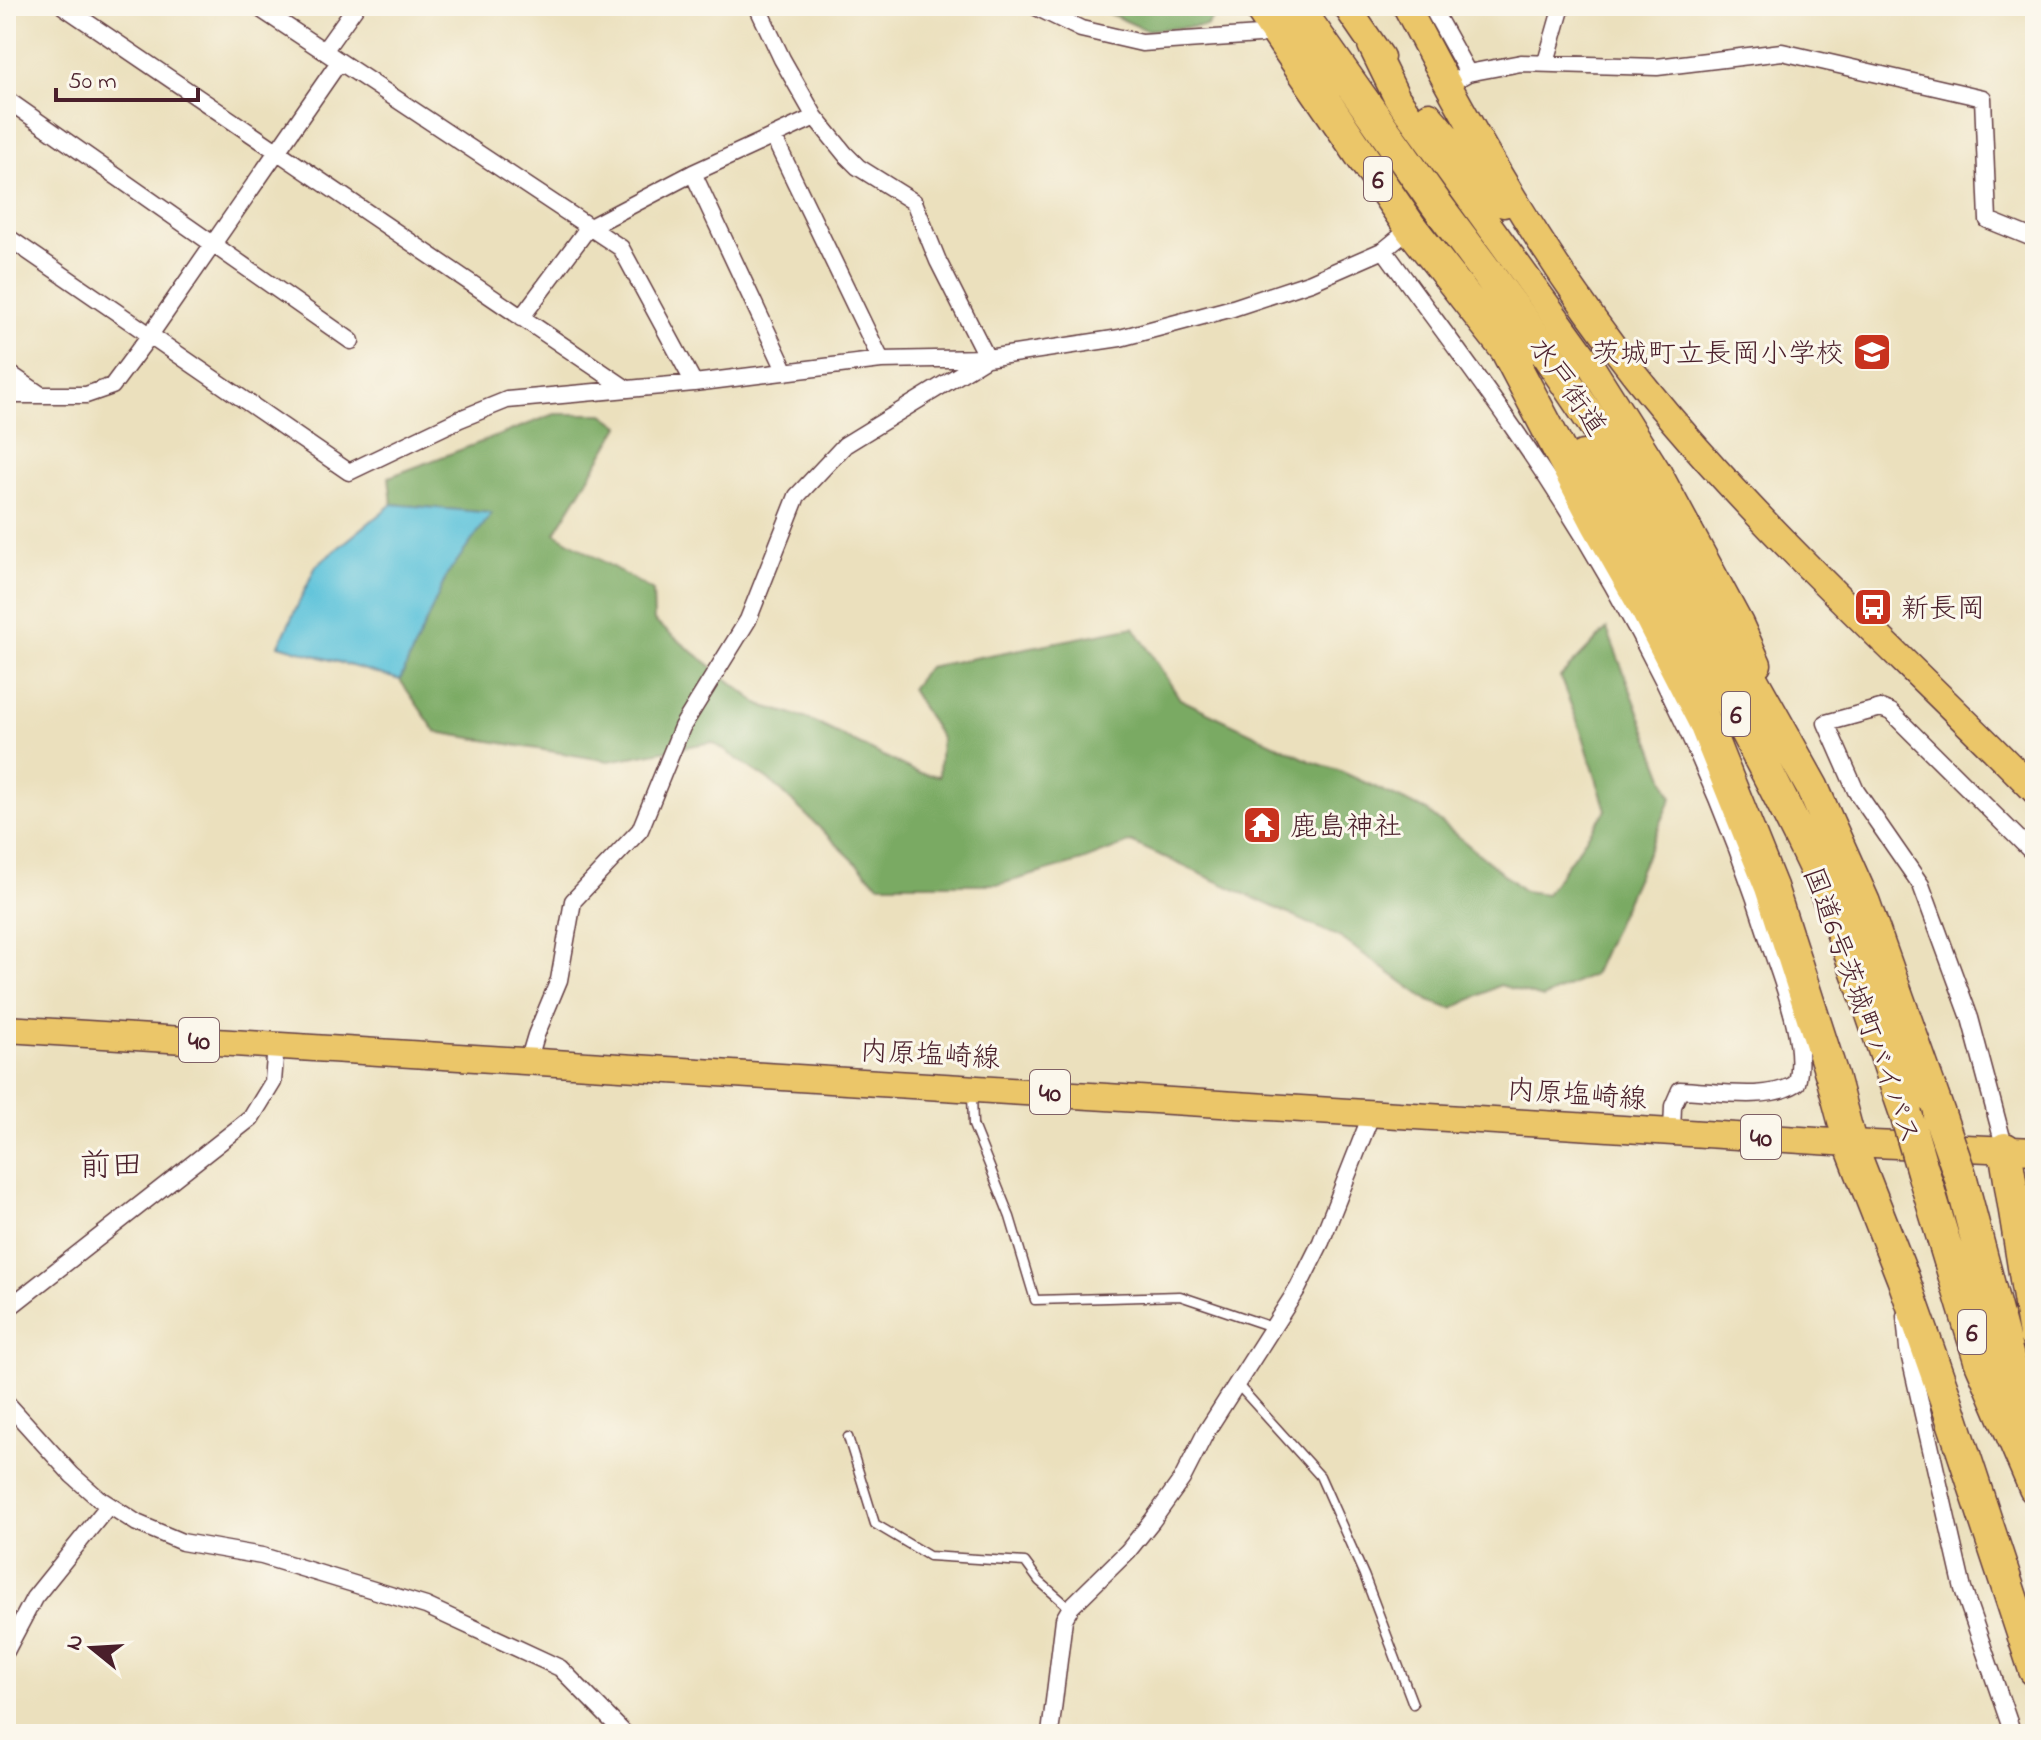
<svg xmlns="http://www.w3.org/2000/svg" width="2041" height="1740" font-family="'Indie Flower','Klee One',sans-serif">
<rect width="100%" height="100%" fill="#fbf7ec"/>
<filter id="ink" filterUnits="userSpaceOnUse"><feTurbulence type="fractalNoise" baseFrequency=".0125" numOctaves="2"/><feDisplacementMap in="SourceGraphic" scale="16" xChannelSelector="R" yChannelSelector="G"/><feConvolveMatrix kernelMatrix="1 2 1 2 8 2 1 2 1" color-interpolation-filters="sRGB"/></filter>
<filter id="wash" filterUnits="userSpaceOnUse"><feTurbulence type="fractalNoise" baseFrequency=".006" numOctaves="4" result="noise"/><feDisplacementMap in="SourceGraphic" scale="32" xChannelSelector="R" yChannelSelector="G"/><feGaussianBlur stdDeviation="1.8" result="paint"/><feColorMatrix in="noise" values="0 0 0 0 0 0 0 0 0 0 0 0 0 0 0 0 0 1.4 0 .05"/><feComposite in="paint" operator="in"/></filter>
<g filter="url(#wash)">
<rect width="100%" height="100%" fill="#ebe0bd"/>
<path fill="#7aaa64" stroke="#626448" stroke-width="2" d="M1092 6H1221L1222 8 1206 26 1146 30Z
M555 414H603L620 426 555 533 653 591 654 621 760 705 808 719 918 773 939 776 941 738 911 689 928 667 1134 627 1180 699 1310 761 1338 770 1427 811 1524 891 1546 894 1606 810 1583 736 1560 677 1607 629 1672 798 1593 975 1543 998 1500 985 1452 1009 1429 1001 1341 938 1131 842 1082 861 1001 884H878L774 784 712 742 609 761 436 732 400 680 447 575 491 513 392 504 389 477Z"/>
<path fill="#5cc2da" stroke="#537082" stroke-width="2" d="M392 504 492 513 447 575 400 680 279 645 316 566Z"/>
</g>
<g filter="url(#ink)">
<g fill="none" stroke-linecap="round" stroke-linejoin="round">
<defs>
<path id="lane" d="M972 1094 973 1125 1010 1217 1035 1300 1180 1296 1272 1327
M1237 1384 1320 1476 1364 1575 1413 1704
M848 1437 875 1524 929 1556 1025 1562 1039 1581 1070 1608"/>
<path id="street" d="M63 6 627 389
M256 6 621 248 694 383
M757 6 782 59 815 117 845 154 858 167 914 202 938 261 987 358
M1034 6 1081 29 1142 43 1259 35 1275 30
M1431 6 1468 73
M324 51 356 6
M1546 62 1562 6
M1447 85 1468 73 1521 63 1657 67 1782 52 1983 98 1988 220 2035 239
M6 99 351 341
M774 138 881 360
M693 173 786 372
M6 236 349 472 460 419 507 400 694 383 881 360 987 358 1120 338 1233 308 1311 282 1384 250 1411 228
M1384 250C1428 311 1474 371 1516 432 1625 589 1715 766 1771 948 1784 987 1807 1043 1797 1083 1767 1102 1715 1091 1680 1090L1673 1106 1672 1131
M521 318 588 228 693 173 815 117
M6 371 41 395
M6 395H86L112 386 150 335 339 62
M528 1062 536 1035 559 980 573 901 640 830 682 727 748 620 797 496 845 445 985 359
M2005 1149 1970 1018 1921 885 1856 791 1826 723 1881 708 1891 712 2035 855
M6 1310 251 1118 273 1082 276 1045
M1905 1316 1908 1349 1963 1589 2013 1734
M6 1402 72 1475 98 1498 137 1523 182 1542 262 1556 426 1606 560 1668 625 1734
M6 1651 34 1598 109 1505
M1050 1734 1064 1619 1071 1607 1128 1551 1152 1521 1182 1479 1206 1432 1298 1288 1321 1242 1372 1113"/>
<path id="primary" d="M1346 6 1381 57
M1406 6C1472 133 1547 264 1636 376 1756 527 1901 654 2035 791
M1371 45 1397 98 1593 369 1658 472 1740 624 1758 664
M1429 115 1504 204
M6 1029 1850 1143 2035 1151"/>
<path id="highway" d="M1259 6 1411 228 1517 363
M1296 6 1436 204 1541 345 1682 555 1812 787 1864 903 1940 1117
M1505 347 1598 524 1647 610 1704 721 1771 887 1832 1076 1850 1143 1903 1278 1945 1397 2035 1670
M1583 457C1644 542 1695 635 1744 728 1773 784 1803 839 1828 897 1858 968 1881 1042 1906 1114
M2005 1149 2035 1335
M1923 1172 1980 1360 2035 1488
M1960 1175 2028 1434"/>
</defs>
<use href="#lane" stroke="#623c41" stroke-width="11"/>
<use href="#street" stroke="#623c41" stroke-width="19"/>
<use href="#primary" stroke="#623c41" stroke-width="29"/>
<use href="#highway" stroke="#623c41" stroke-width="35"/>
<use href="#lane" stroke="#fff" stroke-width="8"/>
<use href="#street" stroke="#fff" stroke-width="16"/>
<use href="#primary" stroke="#ebc669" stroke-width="26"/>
<use href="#highway" stroke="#ebc669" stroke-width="32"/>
<defs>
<path id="highway-bridge" d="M1906 1114 1923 1172
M1940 1117 1960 1175"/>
</defs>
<use href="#highway-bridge" stroke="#623c41" stroke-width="35" stroke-linecap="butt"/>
<use href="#highway-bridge" stroke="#ebc669" stroke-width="32"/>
</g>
</g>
<defs>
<symbol id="school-square" viewBox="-11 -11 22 22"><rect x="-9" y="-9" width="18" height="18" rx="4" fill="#c8321e" stroke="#fbf7ec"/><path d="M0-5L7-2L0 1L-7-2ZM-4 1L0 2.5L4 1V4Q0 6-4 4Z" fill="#fff"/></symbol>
<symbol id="bus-square" viewBox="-11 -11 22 22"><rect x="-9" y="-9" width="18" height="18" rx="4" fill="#c8321e" stroke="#fbf7ec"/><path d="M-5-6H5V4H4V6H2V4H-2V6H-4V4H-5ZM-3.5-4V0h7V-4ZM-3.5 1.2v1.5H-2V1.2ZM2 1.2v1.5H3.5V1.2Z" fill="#fff"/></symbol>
<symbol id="temple-square" viewBox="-11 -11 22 22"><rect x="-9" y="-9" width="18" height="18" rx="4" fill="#c8321e" stroke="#fbf7ec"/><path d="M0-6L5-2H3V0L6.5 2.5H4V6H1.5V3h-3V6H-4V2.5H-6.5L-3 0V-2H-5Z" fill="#fff"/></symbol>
</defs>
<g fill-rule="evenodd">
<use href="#school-square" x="1850" y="330" width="44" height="44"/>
<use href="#bus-square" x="1851" y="585" width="44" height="44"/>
<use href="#temple-square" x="1240" y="803" width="44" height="44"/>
</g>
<g text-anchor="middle" stroke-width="6" stroke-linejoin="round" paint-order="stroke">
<g fill="#fbf7ec" stroke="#7f6065" stroke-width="2">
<rect x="1364" y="157" width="28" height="44" rx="6"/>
<rect x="1722" y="692" width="28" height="44" rx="6"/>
<rect x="179" y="1018" width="40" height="44" rx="6"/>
<rect x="1030" y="1070" width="40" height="44" rx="6"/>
<rect x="1741" y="1115" width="40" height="44" rx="6"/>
<rect x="1958" y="1310" width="28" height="44" rx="6"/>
</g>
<g font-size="26" font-weight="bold" fill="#4a1f2b">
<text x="1378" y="188">6</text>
<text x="1736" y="723">6</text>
<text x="199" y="1049">40</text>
<text x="1050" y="1101">40</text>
<text x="1761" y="1146">40</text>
<text x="1972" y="1341">6</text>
</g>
<g font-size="28" fill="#4a1f2b" stroke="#fbf7ec" text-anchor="start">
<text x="1844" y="362" text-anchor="end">茨城町立長岡小学校</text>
<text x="1901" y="617">新長岡</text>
<text x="1290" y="835">鹿島神社</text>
</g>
<g font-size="28" fill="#4a1f2b" stroke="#fbf7ec">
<text transform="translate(1569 386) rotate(55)" y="10">水戸街道</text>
<text transform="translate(1863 1005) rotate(70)" y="10">国道6号茨城町バイパス</text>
<text transform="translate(930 1053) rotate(3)" y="10">内原塩崎線</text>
<text transform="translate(1577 1093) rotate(4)" y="10">内原塩崎線</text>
</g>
<g font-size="32" fill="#4a1f2b" stroke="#fbf7ec">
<text x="111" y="1175">前田</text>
</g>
</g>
<rect width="2041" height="1740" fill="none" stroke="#fbf7ec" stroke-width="32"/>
<g transform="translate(92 1648) rotate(288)" stroke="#fbf7ec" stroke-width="6" paint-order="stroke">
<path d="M0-6L14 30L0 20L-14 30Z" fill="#4a1f2b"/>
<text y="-12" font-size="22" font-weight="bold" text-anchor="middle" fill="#4a1f2b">N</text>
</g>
<path d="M56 88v12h142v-12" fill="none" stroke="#4a1f2b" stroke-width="4"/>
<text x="68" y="88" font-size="24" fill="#4a1f2b" stroke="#fbf7ec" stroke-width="6" paint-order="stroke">50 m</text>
</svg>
